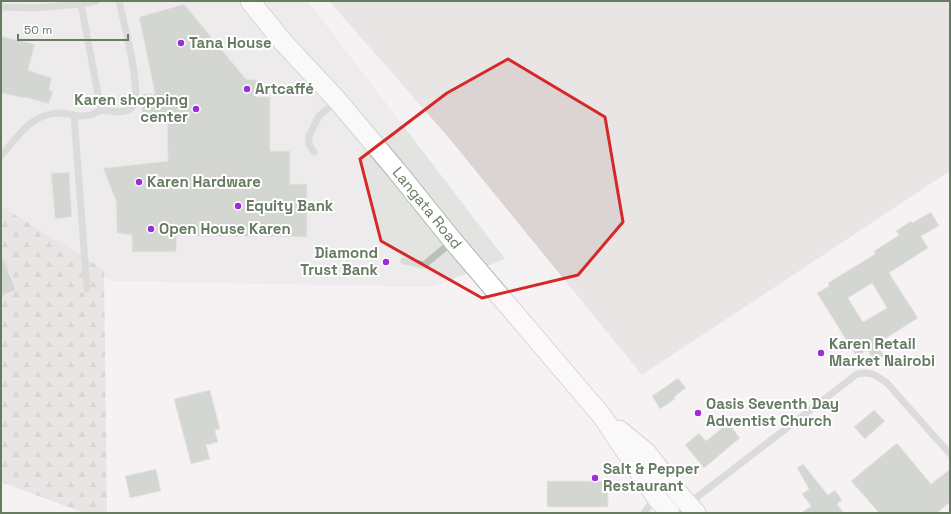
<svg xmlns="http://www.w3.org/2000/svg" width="951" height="514" font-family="'Space Grotesk',sans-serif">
<defs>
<pattern id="forest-firs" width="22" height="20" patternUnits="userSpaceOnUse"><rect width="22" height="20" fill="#dcd4d3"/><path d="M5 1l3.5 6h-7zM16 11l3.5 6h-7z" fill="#b6b1af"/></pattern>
</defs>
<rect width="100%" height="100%" fill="#f5f2f4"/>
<path fill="#e3e3e2" d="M1 1H308L505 259 432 287 114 281 92 272 1 216Z"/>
<path fill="#dcd4d3" d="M329 1H950V171L642 375 449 138Z"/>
<path fill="url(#forest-firs)" d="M1 206 104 270 107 513H84L1 482Z"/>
<path fill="#aab4a8" stroke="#d7d4d6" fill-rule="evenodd" d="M184 4 246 79 257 80V97H270V151H290V184H307V237L177 236 176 252H132V235L117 233 116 201 103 168 168 161 167 119H142V94H155L139 17Z
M1 36 35 44 28 70 52 78 49 90 53 91 49 104 24 97V98L1 93Z
M69 172 72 217 55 219 51 173Z
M931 212 939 226 921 236 928 248 889 273 918 318 877 344 884 356 875 362 867 350 857 357 817 293 829 286 828 283 875 254 874 251 899 235 896 231 911 221 912 223ZM872 283 887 308 863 322 848 298Z
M1 254 16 290 1 296Z
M678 378 686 388 674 397 675 399 660 409 652 396Z
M210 390 220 429 215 430 218 442 206 445 210 459 191 464 174 399Z
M874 410 885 421 865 439 854 427Z
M728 423 740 438 704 468 685 445 699 433 706 441Z
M897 443 931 484 950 469V502L937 513H879L851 481Z
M803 464 828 495 835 490 842 500 837 504 844 513H801L811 506 802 494 809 489 797 468Z
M156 469 161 491 130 498 125 476Z
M547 481H608V507H547Z"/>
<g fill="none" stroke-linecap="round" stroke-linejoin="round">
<defs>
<path id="major" d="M250 1 283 42 337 100 396 170 453 241 602 416 656 497 670 513
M619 430 646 452 679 494 696 513"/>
</defs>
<use href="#major" stroke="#afb6ad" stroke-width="21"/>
<path stroke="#bac1b9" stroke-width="7" d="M81 4 101 110C110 111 127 115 133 106 143 92 123 20 119 1
M1 7 33 8 81 4 96 1
M74 115 87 289
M314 152 309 144V136L319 116 336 101
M1 156C18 136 33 111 62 113 71 114 80 118 90 115 93 114 97 112 101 110
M404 261 424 265 453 241
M688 504 857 374C872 371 874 375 886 382L950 454
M644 513 656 497"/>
<use href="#major" stroke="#fff" stroke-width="19"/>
</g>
<path d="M0 0H951V514H0ZM508 59 605 117 623 222 578 275 482 298 381 241 360 159 447 93Z" fill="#f5f2f4" fill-opacity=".55" fill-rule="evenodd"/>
<path fill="none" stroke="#d62828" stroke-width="3" stroke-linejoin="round" d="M508 59 605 117 623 222 578 275 482 298 381 241 360 159 447 93Z"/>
<g fill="#9c2ed9" stroke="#fff" stroke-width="1.5">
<circle cx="181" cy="43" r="4"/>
<circle cx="247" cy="89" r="4"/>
<circle cx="196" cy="109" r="4"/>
<circle cx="139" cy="182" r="4"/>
<circle cx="238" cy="206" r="4"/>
<circle cx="151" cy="229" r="4"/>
<circle cx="386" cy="262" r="4"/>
<circle cx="821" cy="353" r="4"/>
<circle cx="698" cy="413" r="4"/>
<circle cx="595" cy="478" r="4"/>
</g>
<g text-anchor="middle" stroke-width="4" stroke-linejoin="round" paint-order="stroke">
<g font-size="15" font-weight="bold" fill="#667b62" stroke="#fff" text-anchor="start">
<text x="189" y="48">Tana House</text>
<text x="255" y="94">Artcaffé</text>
<text x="188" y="105" text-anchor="end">Karen shopping<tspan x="188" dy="17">center</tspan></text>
<text x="147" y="187">Karen Hardware</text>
<text x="246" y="211">Equity Bank</text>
<text x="159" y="234">Open House Karen</text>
<text x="378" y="258" text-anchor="end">Diamond<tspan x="378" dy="17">Trust Bank</tspan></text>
<text x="829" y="349">Karen Retail<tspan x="829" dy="17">Market Nairobi</tspan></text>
<text x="706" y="409">Oasis Seventh Day<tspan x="706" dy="17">Adventist Church</tspan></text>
<text x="603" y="474">Salt &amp; Pepper<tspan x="603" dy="17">Restaurant</tspan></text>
</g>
<g font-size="15" fill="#667b62" stroke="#fff">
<text transform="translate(427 208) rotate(51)" y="5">Langata Road</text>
</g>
</g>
<rect width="951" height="514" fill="none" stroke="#667b62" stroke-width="4"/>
<path d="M18 34v6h110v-6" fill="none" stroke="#667b62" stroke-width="2"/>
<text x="24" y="34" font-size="12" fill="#667b62" stroke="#ffffff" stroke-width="3" paint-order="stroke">50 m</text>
</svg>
